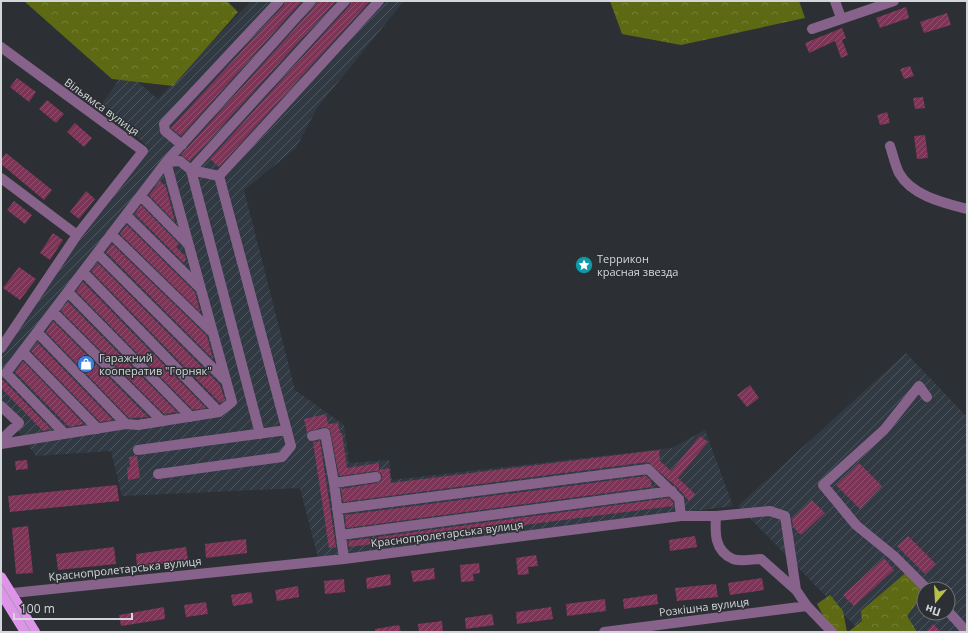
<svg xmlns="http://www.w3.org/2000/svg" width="968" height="633" font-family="'Open Sans',sans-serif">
<defs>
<pattern id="industrial-furrows" width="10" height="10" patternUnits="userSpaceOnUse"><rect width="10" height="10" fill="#313a43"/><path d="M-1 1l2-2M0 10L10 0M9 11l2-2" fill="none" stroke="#4e565e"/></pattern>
<pattern id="forest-crowns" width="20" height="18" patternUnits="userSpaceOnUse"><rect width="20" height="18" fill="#5d6a13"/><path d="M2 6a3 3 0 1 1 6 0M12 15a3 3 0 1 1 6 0" fill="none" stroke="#737f35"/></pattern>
<pattern id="building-hatch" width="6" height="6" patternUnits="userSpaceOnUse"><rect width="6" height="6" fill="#7c3457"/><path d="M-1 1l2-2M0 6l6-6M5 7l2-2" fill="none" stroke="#8e516f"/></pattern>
</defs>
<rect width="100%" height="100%" fill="#2c3034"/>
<path fill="url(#industrial-furrows)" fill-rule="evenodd" d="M251 1H404L317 108 296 148 244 190 295 390 344 425 349 463 389 460 392 480 672 448 705 430 733 506 318 558 300 488 122 496 111 451 36 456 1 407V345L149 148 102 104 125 71 158 99Z
M906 353 967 417V632H861L738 506ZM924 589H948V613H924Z"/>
<path fill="url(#forest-crowns)" d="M24 1H227L238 12 173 86 112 79Z
M610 1H799L805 18 681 45 622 34Z
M909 570 924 589V593L907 616 917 632H848L862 621 861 611Z
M830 595 843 611 847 632H838L826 621 817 604Z"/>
<path fill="url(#building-hatch)" d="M285 1H302L181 136 171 128 284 5Z
M317 1H336L190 161 181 155 316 5Z
M351 1H370L219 167 210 159 350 5Z
M906 7 909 18 880 28 876 18Z
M947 13 951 25 924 33 920 22Z
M842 28 846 38 842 40 848 55 841 58 835 41 809 53 805 43Z
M910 66 914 76 904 79 900 69Z
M17 78 36 92 29 102 10 87Z
M923 97 925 108 915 109 913 98Z
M47 100 64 114 56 123 39 109Z
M887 112 890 123 880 125 877 115Z
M75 123 92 138 84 147 67 132Z
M925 135 928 158 917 159 914 136Z
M6 153 52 190 44 200 1 164V159Z
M160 181 166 187 175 222 149 195Z
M86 191 95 199 79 219 70 212Z
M14 201 32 215 25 224 7 210Z
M141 205 179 244 176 247 185 256 186 260 184 263 135 214Z
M127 225 195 292 200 312 120 234Z
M53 233 63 240 50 260 40 253Z
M112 244 207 336 213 359 106 252Z
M98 263 220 385 225 400 220 403 91 271Z
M19 267 36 279 20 300 3 288Z
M83 282 206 408 193 410 76 291Z
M68 302 177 412 164 414 61 311Z
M53 321 148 417 129 418 46 332Z
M38 343 113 420 100 422 31 351Z
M23 361 84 424 69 427 15 372Z
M1 377V378L51 429 43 431 1 388Z
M750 385 759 398 747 407 737 395Z
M326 414 328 424 338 423 340 433H342L347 468 379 463V470L389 468 391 483 659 450 660 461 671 471 700 436 708 442 678 478 695 494 689 501 677 487 648 462 343 502 341 489 377 483 382 480V476L381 473 375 471 339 476 330 429 324 427 307 432 304 419Z
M320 441 336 547 329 548 313 442Z
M137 456 140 478 128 480 127 467H130L129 457Z
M27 460 28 469 16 470 15 461Z
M859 463 882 486 860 509 836 485Z
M646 476 651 481 652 487 346 528 345 515Z
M117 485 119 501 10 512 8 496Z
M669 498 673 502V506L349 547 348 541Z
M812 500 825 513 801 535 793 527 792 519Z
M28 526 33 573 16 574 12 528Z
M695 536 697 547 670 551 669 540Z
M908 536 936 564 925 574 897 546Z
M246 539 247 553 206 558 205 544Z
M114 547 116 564 58 570 56 554Z
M186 547 188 560 137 567 136 554Z
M536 555 538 566 528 567 529 574 518 575 516 558Z
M884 558 894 570 854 606 843 595Z
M479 563 480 573 473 574 474 581 461 582 460 565Z
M434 568 435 579 413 582 411 571Z
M390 574 391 585 367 589 366 578Z
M762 578 764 590 730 595 728 583Z
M344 579 345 592 325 594 324 581Z
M716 584 718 597 677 601 675 588Z
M298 586 299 597 277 601 275 590Z
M251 592 253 603 233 606 231 595Z
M657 594 658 604 624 609 623 599Z
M605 599 606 611 567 616 566 604Z
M206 602 208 614 186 617 184 605Z
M164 607 165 619 121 626 119 615Z
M551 607 553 619 517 624 516 612Z
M492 614 494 625 466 629 465 618Z
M442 621 443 632H419L418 624Z
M933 624 941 632H926Z
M399 625 401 632H375V629Z"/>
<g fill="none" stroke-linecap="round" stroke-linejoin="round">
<path stroke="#87638c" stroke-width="10" d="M835 1 841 18
M812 29 894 1
M1 47 143 151 77 235 1 348
M182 145 165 131 164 124 279 1
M890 146C893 155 895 165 899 173 912 196 944 203 967 209
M219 176 379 1
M1 178 77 235
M141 196 188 244
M126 215 200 288
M111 234 213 333
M97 253 225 380
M83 272 219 412
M68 292 191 417
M53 312 162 421
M37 332 126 424
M23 352 98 429
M927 397 919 386 884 430 823 485 856 525 894 556 927 589
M1 406 19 423 1 440
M65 434 6 373 166 162 311 1
M312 436 325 433 334 483 344 559
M1 444 126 424 138 425 219 412 232 402 166 162 180 161 191 170 260 434
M138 450 287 430
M158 474 282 457 291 446 219 176 191 170 345 1
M334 483 376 477
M337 509 648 469 679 499 681 516
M716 516 770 511 785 516 796 590
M341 535 672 491
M3 594 344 559 681 516H716C715 532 714 551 733 559 739 562 753 559 761 559L796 590 807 606 832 632
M948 611 967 632
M604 632 807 606"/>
<path stroke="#de94e9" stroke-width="10" d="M1 577 35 632
M1 593 25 632"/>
<path stroke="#9c9fa3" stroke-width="1" d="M1 583 31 632"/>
</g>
<defs>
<symbol id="sight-disc" viewBox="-11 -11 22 22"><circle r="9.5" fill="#0f9aa8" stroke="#2c3034"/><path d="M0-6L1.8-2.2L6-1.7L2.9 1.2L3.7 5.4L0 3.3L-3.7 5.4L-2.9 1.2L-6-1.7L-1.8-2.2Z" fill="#fff"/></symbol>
<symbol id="shop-disc" viewBox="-11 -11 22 22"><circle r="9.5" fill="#3f7fe0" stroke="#2c3034"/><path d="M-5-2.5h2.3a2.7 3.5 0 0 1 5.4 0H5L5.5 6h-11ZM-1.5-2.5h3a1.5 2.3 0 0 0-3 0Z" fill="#fff"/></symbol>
</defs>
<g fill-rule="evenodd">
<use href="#sight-disc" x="574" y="255" width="20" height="20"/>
<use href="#shop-disc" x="76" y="354" width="20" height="20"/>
</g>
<g text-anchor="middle" stroke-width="3" stroke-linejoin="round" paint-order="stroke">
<g font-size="11" fill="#d4d7da" stroke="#2c3034">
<text transform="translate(102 107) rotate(36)" y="4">Вільямса вулиця</text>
<text transform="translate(447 534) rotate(-7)" y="4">Краснопролетарська вулиця</text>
<text transform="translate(125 569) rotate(-6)" y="4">Краснопролетарська вулиця</text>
<text transform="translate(704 607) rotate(-7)" y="4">Розкішна вулиця</text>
</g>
<g font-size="11" fill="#d4d7da" stroke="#2c3034" text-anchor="start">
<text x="597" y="263">Террикон<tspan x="597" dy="13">красная звезда</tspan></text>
<text x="99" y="362">Гаражний<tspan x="99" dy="13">кооператив "Горняк"</tspan></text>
</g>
</g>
<rect width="968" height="633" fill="none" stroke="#d4d7da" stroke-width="4"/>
<g transform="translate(936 601) rotate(198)"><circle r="19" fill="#2c3034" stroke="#6f7376"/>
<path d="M0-3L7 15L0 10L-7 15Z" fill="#b7c148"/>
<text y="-6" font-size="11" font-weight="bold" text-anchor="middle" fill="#d4d7da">Пн</text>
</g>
<path d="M14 613v6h118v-6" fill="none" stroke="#d4d7da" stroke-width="2"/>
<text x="20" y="613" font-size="12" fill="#d4d7da" stroke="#2c3034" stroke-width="3" paint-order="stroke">100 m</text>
</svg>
